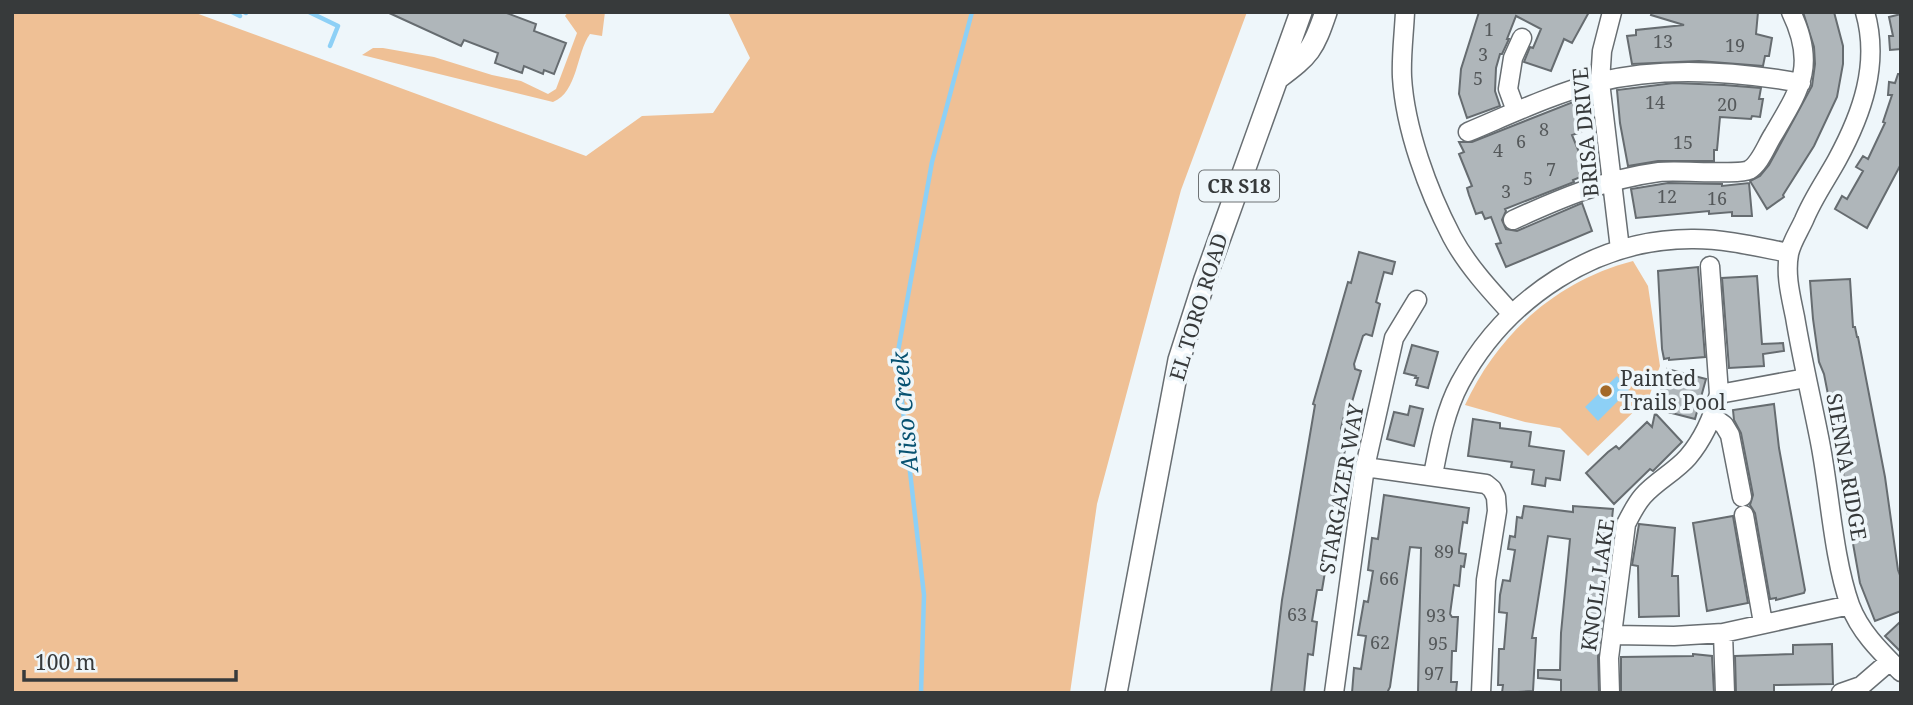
<svg xmlns="http://www.w3.org/2000/svg" width="1913" height="705" font-family="'Noto Serif',serif">
<rect width="100%" height="100%" fill="#eef6fa"/>
<path fill="#efc095" d="M12 12H193L586 156 642 116 713 113 750 58 728 12H1247L1181 190 1097 504 1070 693H12Z
M568 12H605L602 36 590 34C576 53 578 92 553 102L362 55 373 48H383L434 57 492 75 521 81 548 94 556 89 577 33 565 16Z
M1633 261 1648 286 1660 366 1649 397 1588 456 1560 428 1525 422 1465 405C1498 334 1556 281 1633 261Z"/>
<path fill="#8dd0f6" d="M1617 376 1629 390 1598 421 1585 407Z"/>
<g fill="none" stroke-linecap="round" stroke-linejoin="round">
<path stroke="#8dd0f6" stroke-width="4.5" d="M232 12 240 16
M244 12 246 13
M309 12 338 26 330 46
M921 693 924 595 897 357 932 162 972 12"/>
</g>
<path fill="#afb6ba" stroke="#666c70" stroke-width="2" d="M387 12H504L536 24 534 31 566 43 554 74 544 70 543 74 524 66 522 73 495 63 498 53 464 40 461 46Z
M1479 12H1589L1572 43 1564 39 1551 71 1524 62 1530 47 1533 48 1541 29 1516 16 1507 39H1509L1502 54H1500L1496 68 1495 91 1500 106 1467 118 1459 94 1461 69Z
M1652 12H1758L1756 34 1772 38 1769 56H1765L1763 66 1699 61 1632 64 1627 36 1636 35V30L1684 25 1651 15Z
M1803 12H1834L1843 46V64L1837 97 1814 146 1783 195 1784 197 1767 209 1750 181 1760 176 1769 165 1812 86 1815 64 1814 47Z
M1901 14V49L1890 50 1889 36H1893L1889 17Z
M1898 74H1901V164L1867 228 1835 209 1842 196 1847 199 1863 171 1856 167 1863 156 1868 159 1885 123 1883 122 1892 95H1888L1889 82 1895 83Z
M1674 83 1724 85 1761 88 1759 99H1763L1760 117 1752 116 1751 119 1720 117 1717 150H1714V161H1658L1628 166 1620 123 1617 90Z
M1573 102 1581 132 1572 135 1588 174 1573 180 1574 182 1505 209 1506 211 1502 220 1506 229 1517 231 1582 203 1592 231 1506 267 1496 244 1501 243 1491 217 1485 219 1482 212 1476 214 1469 195 1467 188 1472 186 1459 154 1464 152 1459 142H1472Z
M1668 183 1722 184V186L1749 183 1752 216H1732V212L1709 214V211L1636 218 1631 189Z
M1359 252 1395 262 1392 274 1384 272 1376 302 1380 304 1372 336 1366 334 1363 336 1354 364 1355 369 1361 371 1352 402 1348 401 1341 428 1342 432 1348 433 1342 466 1337 465 1331 527 1327 526 1322 557 1327 558 1324 578 1322 590H1317L1312 621 1317 622 1313 655 1308 654 1304 693H1271L1282 600 1315 405 1313 404 1348 282 1351 283Z
M1698 267 1705 357 1669 360V358L1664 359 1662 349 1658 271Z
M1757 276 1762 344 1783 343 1784 351 1763 354 1764 366 1729 368 1722 278Z
M1850 279 1853 327H1855L1857 337H1858L1885 477 1898 570 1901 578V611L1875 621 1860 583 1846 504 1843 471 1824 374 1819 362 1813 319 1810 281Z
M1412 345 1438 352 1428 388 1416 385 1418 378H1415L1416 376 1404 373Z
M1667 369 1706 379 1695 419 1656 409Z
M1774 404 1779 448 1805 590 1804 593 1776 600V598L1770 599 1755 513 1750 505 1753 495 1741 433 1734 420 1733 410Z
M1410 406 1423 409 1414 446 1387 439 1394 412 1408 415Z
M1655 413 1682 442 1653 471 1650 469 1614 504 1586 473 1608 452 1616 446 1619 449 1647 422 1652 427Z
M1473 419 1500 423V428L1531 432 1529 446 1564 451 1560 480 1546 478 1545 486 1532 484 1534 470 1511 467 1512 462 1468 456Z
M1384 495 1469 508 1467 523 1463 522 1459 550V553L1466 554 1464 567 1461 566 1459 586 1454 585 1450 614 1452 617H1458L1456 651H1452L1451 682H1457L1456 693H1418L1421 548 1410 547 1390 687 1387 693H1352L1354 668 1361 669 1366 636 1358 635 1364 601 1368 602 1373 571 1368 570 1372 538 1378 539Z
M1524 506 1573 512V506L1613 509 1598 657 1599 693H1561V680L1538 678V670H1560L1561 633 1570 539 1548 536 1532 638H1536L1533 691 1502 693 1503 685H1498L1499 649H1504L1507 613 1499 612 1500 595 1503 580 1510 581 1515 550 1508 549 1510 536 1515 537 1517 517 1522 518Z
M1733 516 1748 603 1707 611 1693 523Z
M1639 524 1675 528 1672 576H1678L1679 616 1639 617 1638 566 1632 565Z
M1901 621V652L1885 636Z
M1832 644 1833 684 1774 685V693H1736L1735 656 1793 654V645Z
M1693 654 1712 656 1714 693H1621V657L1693 656Z"/>
<g fill="none" stroke-linecap="round" stroke-linejoin="round">
<defs>
<path id="minor" d="M1405 12C1404 34 1401 56 1402 77 1405 129 1428 191 1452 237 1467 265 1490 290 1512 314
M1612 12 1602 51 1600 82 1620 249
M1865 12C1880 64 1862 114 1837 160 1826 180 1813 198 1804 220 1799 231 1791 243 1789 254 1785 275 1791 297 1795 317 1802 359 1812 401 1820 442 1830 493 1833 557 1850 605 1860 632 1881 652 1901 672
M1516 111 1508 89 1513 58 1522 38
M1468 132C1511 114 1553 94 1598 82 1663 66 1735 71 1801 83
M1513 220C1561 198 1606 179 1659 172 1677 170 1739 175 1749 170 1760 164 1766 146 1773 135 1800 89 1817 66 1791 12
M1710 266 1719 394
M1713 417 1724 425 1730 435 1742 497
M1365 467 1486 484 1492 489 1496 497 1497 511 1486 580 1481 693
M1433 475C1439 444 1445 411 1460 383 1506 298 1596 238 1694 239 1726 239 1758 247 1789 253
M1744 515 1763 623
M1723 633 1725 693
M1614 635 1674 636 1723 633 1850 605
M1334 693 1365 467 1394 338 1417 300
M1610 693 1609 658 1626 524C1631 514 1636 504 1643 496 1656 481 1675 472 1688 457 1704 438 1713 417 1719 394L1806 378
M1841 693 1861 686 1890 661"/>
<path id="major" d="M1278 78C1310 54 1313 50 1326 12
M1116 693 1179 360 1205 279 1301 12"/>
</defs>
<use href="#minor" stroke="#686e72" stroke-width="21"/>
<use href="#major" stroke="#686e72" stroke-width="24"/>
<use href="#minor" stroke="#fff" stroke-width="18"/>
<use href="#major" stroke="#fff" stroke-width="21"/>
</g>
<circle fill="#a36929" stroke="#eef6fa" stroke-width="2.5" cx="1606" cy="391" r="7"/>
<g text-anchor="middle" stroke-width="7" stroke-linejoin="round" paint-order="stroke">
<g font-size="18" fill="#55595b">
<text x="1489" y="36">1</text>
<text x="1663" y="48">13</text>
<text x="1735" y="52">19</text>
<text x="1483" y="61">3</text>
<text x="1478" y="85">5</text>
<text x="1655" y="109">14</text>
<text x="1727" y="111">20</text>
<text x="1544" y="136">8</text>
<text x="1521" y="148">6</text>
<text x="1683" y="149">15</text>
<text x="1498" y="157">4</text>
<text x="1551" y="176">7</text>
<text x="1528" y="185">5</text>
<text x="1506" y="198">3</text>
<text x="1667" y="203">12</text>
<text x="1717" y="205">16</text>
<text x="1444" y="558">89</text>
<text x="1389" y="585">66</text>
<text x="1297" y="621">63</text>
<text x="1436" y="622">93</text>
<text x="1380" y="649">62</text>
<text x="1438" y="650">95</text>
<text x="1434" y="680">97</text>
</g>
<rect fill="#eef6fa" stroke="#6e7274" stroke-width="2" x="1199" y="170.5" width="80" height="31" rx="5"/>
<g font-size="19" font-weight="bold" fill="#373a3b">
<text x="1239" y="193">CR S18</text>
</g>
<g font-size="21" fill="#373a3b" stroke="#eef6fa">
<text transform="translate(1586 132) rotate(-95)" y="7">BRISA DRIVE</text>
<text transform="translate(1199 307) rotate(-73)" y="7">EL TORO ROAD</text>
<text transform="translate(1846 467) rotate(80)" y="7">SIENNA RIDGE</text>
<text transform="translate(1342 489) rotate(-80)" y="7">STARGAZER WAY</text>
<text transform="translate(1598 585) rotate(-82)" y="7">KNOLL LAKE</text>
</g>
<g font-size="21" fill="#373a3b" stroke="#eef6fa" text-anchor="start">
<text x="1620" y="386">Painted<tspan x="1620" dy="24">Trails Pool</tspan></text>
</g>
<g font-size="23" font-style="italic" fill="#075271" stroke="#eef6fa">
<text transform="translate(905 412) rotate(-95)" y="8">Aliso Creek</text>
</g>
</g>
<rect width="1913" height="705" fill="none" stroke="#373a3b" stroke-width="28"/>
<path d="M24 670v10h212v-10" fill="none" stroke="#373a3b" stroke-width="3.5"/>
<text x="35" y="670" font-size="21" fill="#373a3b" stroke="#eef6fa" stroke-width="5" paint-order="stroke">100 m</text>
</svg>
